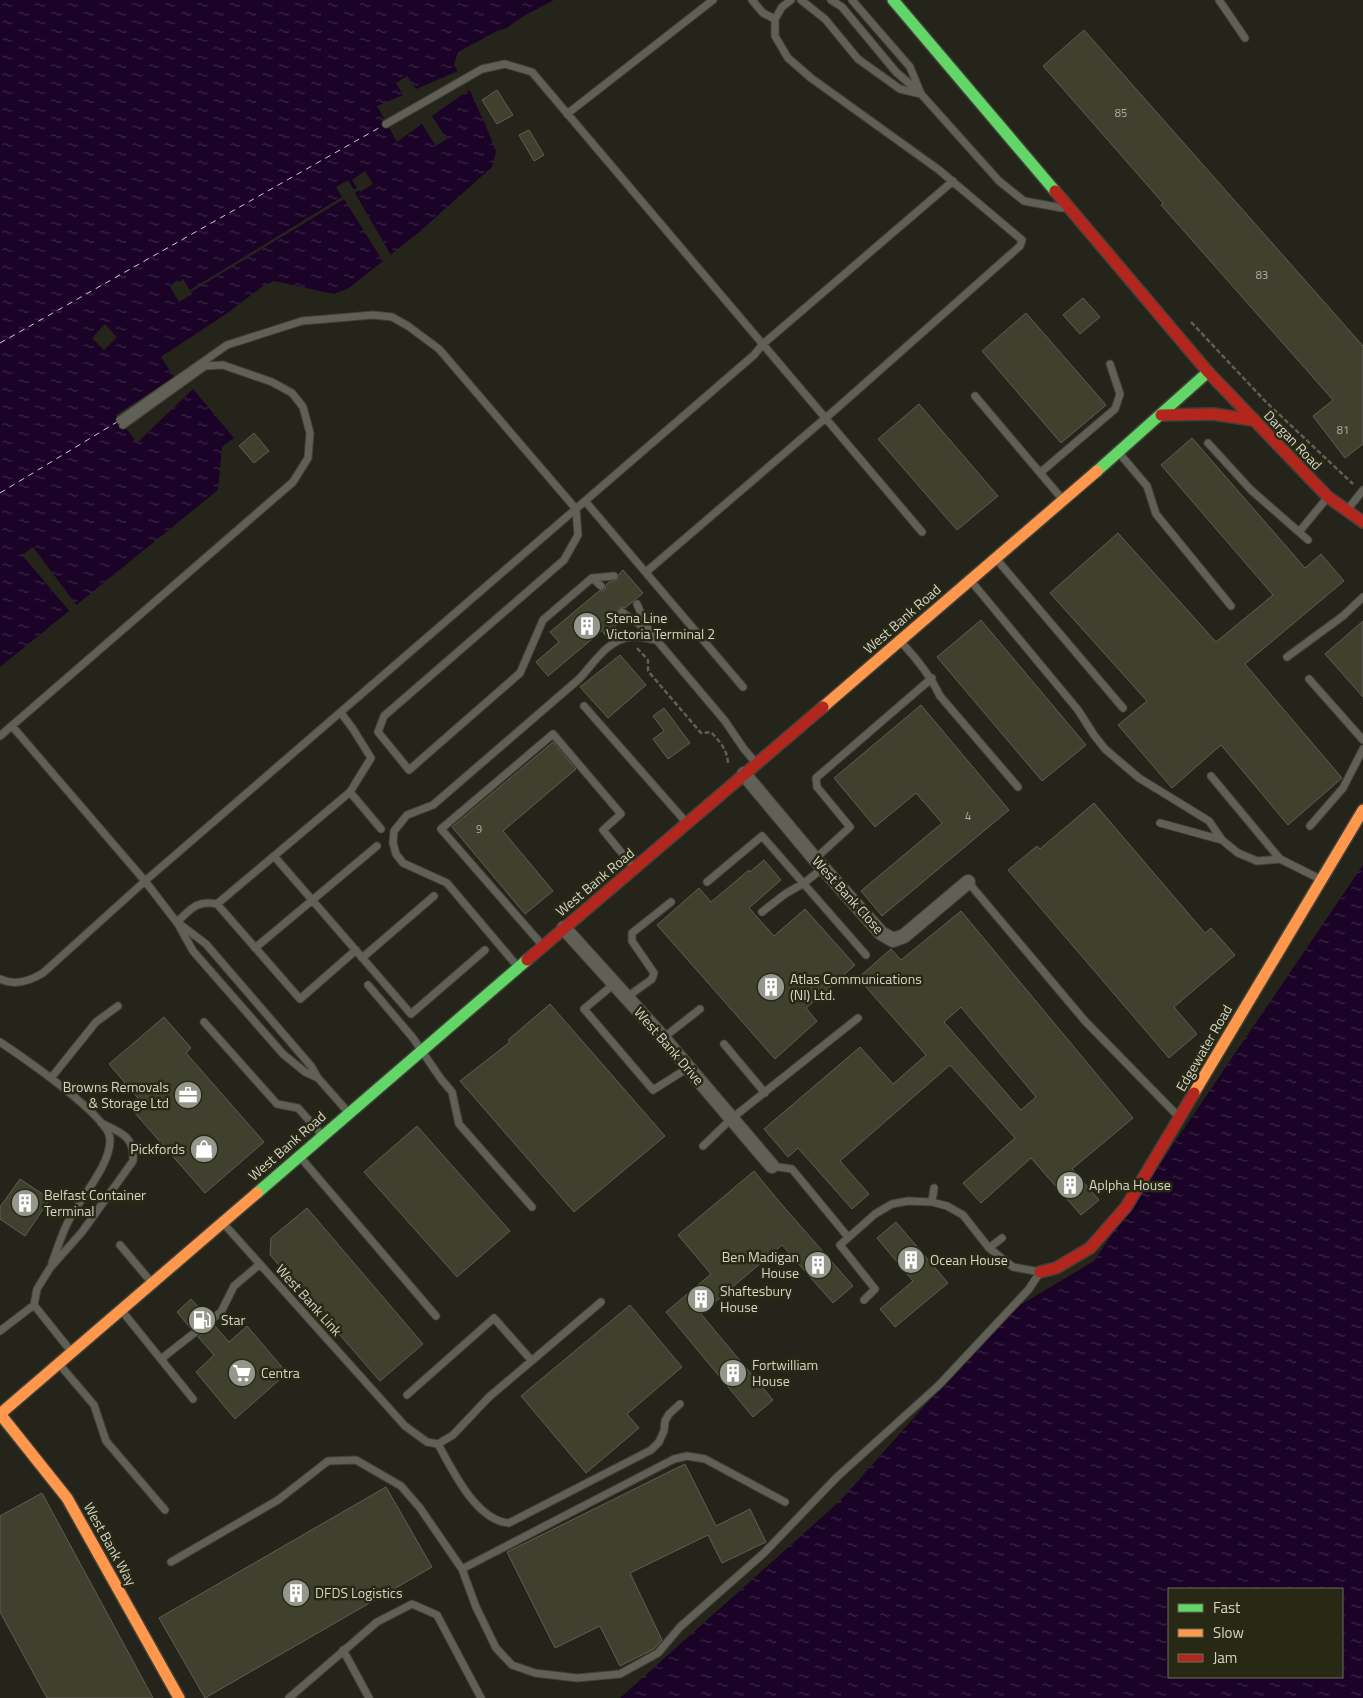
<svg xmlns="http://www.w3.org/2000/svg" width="1363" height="1698" font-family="'Titillium Web',sans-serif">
<defs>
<pattern id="water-ripples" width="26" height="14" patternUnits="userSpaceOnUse" patternTransform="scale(1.25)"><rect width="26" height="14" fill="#1b0328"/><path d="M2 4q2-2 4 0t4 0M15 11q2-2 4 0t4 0" fill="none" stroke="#3b2746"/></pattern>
</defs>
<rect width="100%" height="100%" fill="#24241a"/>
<path fill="url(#water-ripples)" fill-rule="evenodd" d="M0 0H554L522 17 507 28 497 31 458 52 454 65 471 93 488 131 496 152 492 167 418 233 349 288 334 294 274 281 263 286 229 312 161 357 174 377 116 415 137 443 193 389 234 438 222 447 218 490 0 667Z
M1363 865V1698H620L840 1501 1007 1313 1094 1261ZM1169 1589H1342V1677H1169Z"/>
<path fill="#24241a" d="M458 71 469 90 432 116 447 139 436 146 422 124 397 142 377 106 403 95 396 83 407 76 416 89Z
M365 171 373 184 360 192 359 190 355 193 392 257 384 263 344 199 191 292 192 294 179 302 170 287 173 285 172 284 178 280 179 282 183 279 190 290 342 197 336 187 348 180 354 190 357 188 352 180Z
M105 324 117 337 104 350 92 338Z
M33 547 78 607 71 613 22 555Z"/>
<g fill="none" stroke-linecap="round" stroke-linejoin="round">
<path stroke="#debef6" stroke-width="1" stroke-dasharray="6 5" stroke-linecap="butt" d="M0 343 384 125
M0 493 117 422"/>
</g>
<path fill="#40402f" stroke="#5e5e55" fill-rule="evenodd" d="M1084 30 1363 346V444L1345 458 1313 416 1333 400 1161 205 1163 203 1043 66Z
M497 90 513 115 497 124 482 100Z
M529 130 544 155 534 161 519 135Z
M1083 298 1100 317 1080 334 1063 315Z
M1026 313 1106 405 1061 443 982 351Z
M919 404 998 496 957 530 878 439Z
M254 433 269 451 254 463 239 446Z
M1192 438 1305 568 1321 554 1344 581 1245 664 1342 778 1288 825 1221 745 1172 788 1118 725 1147 701 1050 593 1118 533 1216 642 1273 595 1161 465Z
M623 570 643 593 625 608 622 607 618 609 617 614 615 616 620 622 607 633 604 629 548 676 536 662 559 642 550 632 599 591 605 590 606 585 609 582 617 580 619 574Z
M981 620 1086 745 1042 781 937 657Z
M1363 621V697L1325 654Z
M620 655 646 685 608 718 580 687Z
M921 705 1009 810 882 916 861 891 942 823 916 793 875 827 834 778Z
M664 708 690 743 668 759 653 739 664 731 653 716Z
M553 742 576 769 503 831 553 891 525 914 452 827Z
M1094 803 1205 933 1211 928 1235 955 1174 1007 1197 1034 1169 1058 1008 870 1037 846 1040 849Z
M764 860 781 880 749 908 774 936 805 909 855 965 806 1008 817 1021 775 1059 657 925 699 888 711 902 749 870 750 872Z
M961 911 1133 1118 1072 1169 1099 1200 1081 1215 1031 1158 981 1203 963 1183 1015 1138 950 1065 840 1161 869 1194 852 1209 798 1148 788 1157 764 1129 860 1047 893 1084 926 1055 858 978 891 949 901 960ZM961 1007 1036 1097 1021 1110 944 1022Z
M550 1004 665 1136 574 1212 460 1081 510 1042 508 1040Z
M164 1017 191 1048 186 1053 264 1142 205 1193 134 1112 143 1104 109 1064Z
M417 1126 510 1231 457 1277 364 1172Z
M754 1171 777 1199 853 1286 833 1303 782 1245 701 1314 773 1400 753 1417 666 1312 711 1274 678 1235Z
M20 1179 50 1199 25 1236 0 1219V1207Z
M307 1208 423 1344 380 1381 270 1255 271 1238Z
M896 1222 948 1283 895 1327 880 1309 913 1281 877 1238Z
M191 1299 207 1317 191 1329 177 1312Z
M630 1305 682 1367 627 1414 639 1428 586 1473 521 1396Z
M214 1325 229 1342 247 1326 287 1373 235 1419 196 1372 214 1355 198 1337Z
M685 1464 716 1526 750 1509 766 1542 722 1563 708 1535 630 1573 662 1640 654 1649 620 1666 600 1626 555 1648 507 1552Z
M386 1487 432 1567 205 1698 159 1618Z
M42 1493 153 1698H47L0 1612V1516Z"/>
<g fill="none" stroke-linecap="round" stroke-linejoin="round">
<defs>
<path id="lane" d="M752 0 763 13 775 19
M801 0 825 19 858 59 900 89 921 94
M831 0 842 7 896 72 919 92
M852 0 910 67 921 94 999 181 1024 201 1062 208
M1219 0 1245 38
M567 114 713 0
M386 124 482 69 505 64 532 72 922 532
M975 396 1063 500
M120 420 227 345 302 321 373 315 392 317 408 326 439 349 576 509 578 535 564 560 384 716 378 732 409 770 520 673 543 620 592 578 614 576
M1208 443 1251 490 1299 532
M1119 453 1147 486 1156 514 1231 606
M1041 472 1115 409 1120 394 1110 364
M585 501 743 687
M1348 509 1363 490
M1308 540 1299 532 1327 498
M998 561 1123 708
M646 572 836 409 1020 246 1022 240 939 170 811 78 788 58 775 36V19L782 7 791 0
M592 578 601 586
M971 581 1078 710 1094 735 1105 749 1139 778 1209 821 1222 840 1238 853 1257 861 1280 859
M637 604 649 631
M622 612 649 631 725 721 744 749 756 763
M901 642C917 659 930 675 940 696L1018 787
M1287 657 1343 616 1363 597
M1309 679 1363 740
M584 706 685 821
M12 726 145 881 178 924 193 951 283 1054 305 1072 318 1078
M0 736 293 482 308 458 310 433 303 407 292 393 272 382 223 365 205 366 123 425
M1211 776 1280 859 1320 879
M350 792 381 829
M1160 823 1222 840
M1310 826 1343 788 1363 749
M274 856 411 1014 485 950
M815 859 850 827 817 787 816 778 932 678
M707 882 762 836 866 955
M968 882 1085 1021 1178 1116
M217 904 300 999 356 950
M762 912 785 894 804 883 823 868
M177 922C191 909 196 900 217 904L350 792 371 758 353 729 341 713
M181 925 206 944 311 1066 318 1078 348 1112
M543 946 441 829 553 734 621 814 603 830 634 868
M255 948 377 846
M362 958 434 896
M518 967 447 883 403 863 396 854 393 843 394 831 407 815 433 805 579 679C594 663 608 639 631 637 639 636 648 639 656 640
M0 979C14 986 30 981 43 973L145 881 754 355 763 344 953 181
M614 984 584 1009 653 1090 688 1068
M368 985 413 1038 441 1079 452 1092 459 1124 532 1207
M627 997 652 979 654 973 632 941V933L671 902
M204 1022 277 1104 298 1108 322 1135
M663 1038 700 1009
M0 1042C21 1056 109 1116 110 1139 111 1166 78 1200 67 1224 61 1236 57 1250 52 1263
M724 1044 765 1093
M51 1078 96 1022 118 1006
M703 1146 731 1119 858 1018
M301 1158 436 1316
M772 1166 792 1169 848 1237
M932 1202 934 1188
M223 1223 405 1426 427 1442 438 1444 453 1435 489 1397 601 1302
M120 1245 152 1283
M989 1248 1002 1238
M122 1311 193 1399
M0 1331 34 1305
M70 1350 34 1305 37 1289 50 1268 82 1232 133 1161C135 1136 120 1132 101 1123
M161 1359 221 1312 234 1286 260 1264
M59 1364 94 1405 106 1441 165 1510
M407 1395 494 1318 532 1361
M438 1444C452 1469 476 1521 509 1523L651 1450 659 1442 664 1431 665 1421 669 1414 680 1404
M171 1562 278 1500 328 1461 356 1460 401 1486 420 1508 462 1569 476 1607 496 1648 512 1665 535 1673 577 1678 620 1674 658 1653 680 1627 764 1553 837 1477 939 1385 1029 1289 1040 1272 1013 1267 989 1248 963 1215 947 1206 932 1202 908 1201 892 1204 875 1214 840 1245 875 1289 864 1300
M462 1569 674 1459 687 1456 705 1459 785 1502
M343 1650 369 1698
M289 1698 377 1622 412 1604 437 1615 481 1698"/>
<path id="street" d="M744 774 815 859 881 933 893 940 904 936 968 882
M564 928 658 1032 772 1166"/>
<path id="fast" d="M893 0 1055 191
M1097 471 1208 372
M257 1193 527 960"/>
<path id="slow" d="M823 707 1097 471
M1194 1093 1363 810
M0 1414 257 1193
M0 1414 67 1498 179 1698"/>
<path id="jam" d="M1055 191 1208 372 1328 497 1363 522
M1161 415 1213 414 1253 420
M527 960 823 707
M1040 1272 1056 1268 1090 1248 1126 1207 1194 1093"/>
</defs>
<use href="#lane" stroke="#414139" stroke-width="9"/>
<use href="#street" stroke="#414139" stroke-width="16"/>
<use href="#fast" stroke="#414139" stroke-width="14"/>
<use href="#slow" stroke="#414139" stroke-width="14"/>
<use href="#jam" stroke="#414139" stroke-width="14"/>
<path stroke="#5e5f57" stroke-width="2.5" stroke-dasharray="5 2.5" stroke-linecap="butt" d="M1191 322 1265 401 1353 484
M606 631 604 632 606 635
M637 648 648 660V671L701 733 711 732C720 742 727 749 728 763"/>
<use href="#lane" stroke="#606057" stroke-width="7"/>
<use href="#street" stroke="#606057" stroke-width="14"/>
<use href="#fast" stroke="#63d668" stroke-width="11"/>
<use href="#slow" stroke="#ff974d" stroke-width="11"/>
<use href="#jam" stroke="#b3261e" stroke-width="11"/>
</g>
<defs>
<symbol id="building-disc" viewBox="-11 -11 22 22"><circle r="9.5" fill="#96978c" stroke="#282915"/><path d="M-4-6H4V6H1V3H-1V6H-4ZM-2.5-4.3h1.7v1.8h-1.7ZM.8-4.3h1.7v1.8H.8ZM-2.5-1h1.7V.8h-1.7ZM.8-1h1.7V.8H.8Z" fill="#fff"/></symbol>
<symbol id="office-disc" viewBox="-11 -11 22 22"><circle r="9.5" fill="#96978c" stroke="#282915"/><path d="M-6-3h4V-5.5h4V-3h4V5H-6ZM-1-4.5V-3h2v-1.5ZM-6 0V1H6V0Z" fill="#fff"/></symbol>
<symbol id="shop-disc" viewBox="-11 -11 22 22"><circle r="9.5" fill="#96978c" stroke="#282915"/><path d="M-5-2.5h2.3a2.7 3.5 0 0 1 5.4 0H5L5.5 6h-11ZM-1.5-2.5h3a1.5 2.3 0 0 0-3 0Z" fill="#fff"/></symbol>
<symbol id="fuel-disc" viewBox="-11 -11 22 22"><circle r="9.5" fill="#96978c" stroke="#282915"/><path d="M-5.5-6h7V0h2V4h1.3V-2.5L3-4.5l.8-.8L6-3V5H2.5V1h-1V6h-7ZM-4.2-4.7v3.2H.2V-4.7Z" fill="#fff"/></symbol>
<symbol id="supermarket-disc" viewBox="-11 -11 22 22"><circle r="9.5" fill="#96978c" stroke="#282915"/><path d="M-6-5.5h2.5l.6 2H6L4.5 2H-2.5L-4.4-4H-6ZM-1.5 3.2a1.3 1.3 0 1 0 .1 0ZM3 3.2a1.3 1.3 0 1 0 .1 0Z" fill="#fff"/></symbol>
</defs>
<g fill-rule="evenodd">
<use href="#building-disc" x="571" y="610" width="32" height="32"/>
<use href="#building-disc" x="755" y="971" width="32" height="32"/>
<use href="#office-disc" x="172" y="1079" width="32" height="32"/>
<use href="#shop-disc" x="188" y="1133" width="32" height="32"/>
<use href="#building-disc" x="1054" y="1169" width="32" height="32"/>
<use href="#building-disc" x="9" y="1187" width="32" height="32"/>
<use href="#building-disc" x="895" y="1244" width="32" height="32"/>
<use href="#building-disc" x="802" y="1249" width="32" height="32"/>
<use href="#building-disc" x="685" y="1283" width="32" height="32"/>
<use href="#fuel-disc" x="186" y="1304" width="32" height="32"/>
<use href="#supermarket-disc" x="226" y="1357" width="32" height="32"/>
<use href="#building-disc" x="717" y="1357" width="32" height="32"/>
<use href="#building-disc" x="280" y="1577" width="32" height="32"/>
</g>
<g text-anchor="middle" stroke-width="5" stroke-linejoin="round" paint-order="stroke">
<g font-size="11" fill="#afb0a2">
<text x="1121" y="117">85</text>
<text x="1262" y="279">83</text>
<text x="1343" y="434">81</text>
<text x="968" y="820">4</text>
<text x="479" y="833">9</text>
</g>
<g font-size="14" fill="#d4d5c9" stroke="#282915">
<text transform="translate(1293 440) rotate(46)" y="5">Dargan Road</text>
<text transform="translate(902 619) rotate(-41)" y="5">West Bank Road</text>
<text transform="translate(595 882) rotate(-40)" y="5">West Bank Road</text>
<text transform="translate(848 895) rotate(48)" y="5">West Bank Close</text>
<text transform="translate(669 1046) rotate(49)" y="5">West Bank Drive</text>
<text transform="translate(1204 1048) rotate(-60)" y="5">Edgewater Road</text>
<text transform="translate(287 1146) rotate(-41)" y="5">West Bank Road</text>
<text transform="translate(309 1300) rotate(48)" y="5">West Bank Link</text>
<text transform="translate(110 1544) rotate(61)" y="5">West Bank Way</text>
</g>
<g font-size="14" fill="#d4d5c9" stroke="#282915" text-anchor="start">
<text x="606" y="623">Stena Line<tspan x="606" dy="16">Victoria Terminal 2</tspan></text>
<text x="790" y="984">Atlas Communications<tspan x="790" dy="16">(NI) Ltd.</tspan></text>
<text x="169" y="1092" text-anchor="end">Browns Removals<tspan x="169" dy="16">&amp; Storage Ltd</tspan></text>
<text x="185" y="1154" text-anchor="end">Pickfords</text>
<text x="1089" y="1190">Aplpha House</text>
<text x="44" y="1200">Belfast Container<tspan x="44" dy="16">Terminal</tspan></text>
<text x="799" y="1262" text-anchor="end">Ben Madigan<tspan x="799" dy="16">House</tspan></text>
<text x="930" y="1265">Ocean House</text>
<text x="720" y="1296">Shaftesbury<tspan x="720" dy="16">House</tspan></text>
<text x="221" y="1325">Star</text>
<text x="752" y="1370">Fortwilliam<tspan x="752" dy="16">House</tspan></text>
<text x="261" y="1378">Centra</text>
<text x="315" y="1598">DFDS Logistics</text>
</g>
</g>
<rect x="1168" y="1588" width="175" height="90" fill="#282915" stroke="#6d6e5d"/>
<rect x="1178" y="1604" width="25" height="8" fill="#63d668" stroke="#6d6e5d"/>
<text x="1213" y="1613" font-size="15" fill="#d4d5c9">Fast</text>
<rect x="1178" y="1629" width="25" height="8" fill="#ff974d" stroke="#6d6e5d"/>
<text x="1213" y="1638" font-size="15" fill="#d4d5c9">Slow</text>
<rect x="1178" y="1654" width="25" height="8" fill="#b3261e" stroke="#6d6e5d"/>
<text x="1213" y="1663" font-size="15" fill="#d4d5c9">Jam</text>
</svg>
